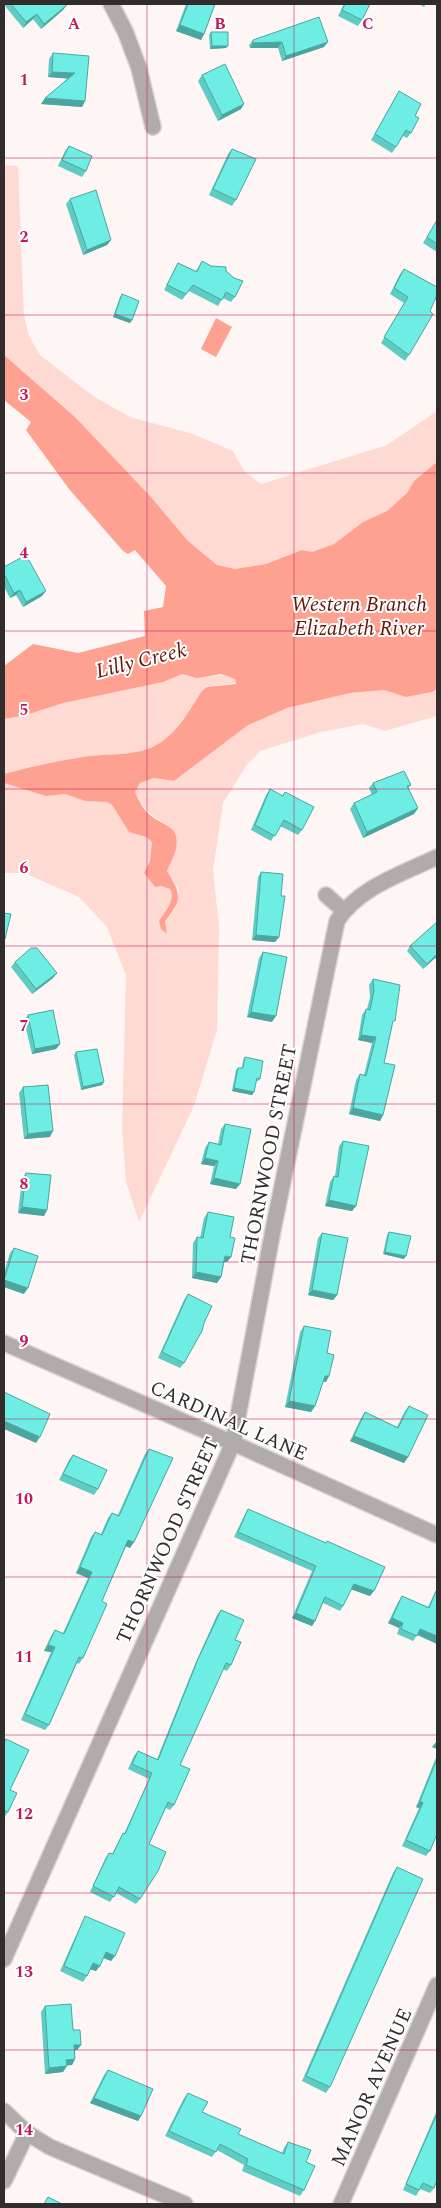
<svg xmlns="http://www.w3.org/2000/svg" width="441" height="2208" font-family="Spectral,serif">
<rect width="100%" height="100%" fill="#fef6f4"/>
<path fill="#ffdad3" d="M4 165 18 166 24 315 29 336 40 355 93 396 130 417 193 434 233 451 244 471 261 484 387 445 437 411V462L414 481 407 493 387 511 363 522 334 544 312 552 302 550 266 564 235 569 217 565 188 541 151 497 75 417 4 355Z
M182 674C201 679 216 672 235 678L236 683 207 687 202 691C189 710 179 732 159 744 137 757 107 753 83 757 56 761 30 767 4 774V719C24 715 43 708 63 703 102 692 144 690 182 674Z
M437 689V716L385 731 363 724 321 732 260 751 246 766 223 803 213 870 219 927 217 1030 194 1106 139 1222 126 1182 122 1127 126 975 107 927 79 897 24 873H4V783L46 796 65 794 85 801 107 802 112 805 129 832 146 837 152 842 150 861 144 873 161 886 170 889C176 900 165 911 159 921L167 933 165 921 175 909 179 890 167 871 175 849 172 828C155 818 144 811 135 792L140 783 154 778 174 781 248 724 287 708 350 693 384 690 406 697 432 692Z"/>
<path fill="#ffa191" d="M216 318 232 327 216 357 201 349Z
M4 355 75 417 151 497 188 541 217 565 235 569 266 564 302 550 312 552 334 544 363 522 387 511 407 493 414 481 437 462V689L432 692 406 697 384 690 350 693 287 708 248 725 174 781 154 778 140 783 135 792C139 801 143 809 150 815 164 827 180 824 176 849 174 856 170 864 167 871 181 894 183 899 165 921L167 934 161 929 159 921C165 911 176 900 170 889L161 886 155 887 144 873 150 861 152 842 146 837 129 832 112 805 107 802 85 801 65 794 46 796 4 783V774C30 767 56 761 83 757 107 753 137 757 158 744 179 732 189 710 202 691L207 687 236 684 235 679 221 674 197 678 182 674 163 682 63 703 26 715 4 719V666L33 644 78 653 145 636 144 611 163 607 166 586 135 550 128 554 123 551 69 489 26 430 31 422 4 400Z"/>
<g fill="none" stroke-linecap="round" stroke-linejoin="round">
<defs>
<path id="minor" d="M111 4 125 31 139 68 153 127
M326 895 344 911
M4 1343 233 1443 437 1535
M4 1959 233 1443 274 1225 337 921C359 887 402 874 437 857
M4 2111 27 2133 50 2147 185 2204
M4 2181 27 2133
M341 2204 437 1985"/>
</defs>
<use href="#minor" stroke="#d9d2d0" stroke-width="18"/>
<use href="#minor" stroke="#b1abaa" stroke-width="15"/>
</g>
<path fill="#5eccc3" d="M6 4H66L63 10 41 29 33 19 23 28 5 6Z
M186 4H215L204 34 201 40 176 31Z
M344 4H370L362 20 358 26 338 16Z
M419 4H426L424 7Z
M211 32 226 48 210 49 209 35Z
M253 40 324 47 282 61 278 48H250L249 45Z
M53 53 85 101 82 107 41 104 68 78 48 77 49 59Z
M202 75 241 109 218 121 198 81Z
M399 91 415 116 411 133 407 138 403 136 392 153 371 140Z
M69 146 86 171 82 177 58 166 65 151Z
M232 149 236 200 232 206 209 195 228 154Z
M70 199 111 240 107 245 83 255 66 204Z
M437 220V252L423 243Z
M202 261 211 266 226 271 235 297 231 302 223 298 218 306 189 291 182 300 164 290 175 268 178 263 196 271Z
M404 269 437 287 409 355 405 361 381 343 404 303 390 294 400 274Z
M122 294 132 320 130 323 113 317 120 297Z
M4 567 42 596 23 607 16 595 10 598 4 587Z
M373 783 411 785 408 789 418 808 414 814 363 838 350 809 354 803 372 795 369 788Z
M270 789 282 796 285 792 302 830 298 835 280 826 271 841 251 830 266 795Z
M261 872 279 937 275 942 252 940 258 877Z
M437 922V961L435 958 423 969 407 951 410 946Z
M263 952 272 1022 247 1017 259 958Z
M15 962 53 978 32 994 11 967Z
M373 979 392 1026 384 1063 383 1115 380 1121 349 1114 356 1080 360 1074 364 1075 372 1043 358 1040 362 1015 366 1009H367L370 997 369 985Z
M28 1015 60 1044 56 1049 32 1054 24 1020Z
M76 1052 104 1082 102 1085 81 1090 74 1055Z
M245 1057 260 1079 258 1081H256L254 1092 252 1095 232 1091 236 1070 238 1068H242L243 1060Z
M23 1087 50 1137 24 1139 19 1093Z
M225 1124 236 1189 210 1184 214 1166 201 1164 205 1148 209 1142 218 1144 221 1129Z
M343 1141 356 1206 352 1211 325 1206 330 1182 334 1176H335L339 1146Z
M26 1173 47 1210 44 1216 18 1213 22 1178Z
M208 1212 230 1237 231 1257 227 1262H224L221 1277 217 1283 192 1278 193 1243 197 1237 200 1238 204 1218Z
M389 1232 404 1259 383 1254 387 1235Z
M322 1233 337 1295 333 1300 308 1295 318 1238Z
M14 1248 24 1294 4 1287V1273L10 1253Z
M188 1294 184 1363 180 1368 158 1358 184 1300Z
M304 1326 327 1353 329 1376 326 1382 323 1381 315 1406 311 1412 285 1407 300 1332Z
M409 1406 408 1457 404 1463 350 1441 361 1418 365 1412 397 1427 405 1411Z
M149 1449 130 1548 126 1546 102 1601 83 1658 79 1664 77 1663 49 1725 45 1730 21 1720 51 1652 44 1651 51 1636 55 1630 63 1633 88 1578 76 1573 91 1537 95 1532 101 1534 108 1518 112 1513 118 1515 145 1454Z
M73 1455 98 1489 94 1495 59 1480 69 1460Z
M248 1509 370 1596 351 1589 343 1606 340 1611 323 1603 315 1621 312 1626 292 1618 312 1571 234 1537 245 1514Z
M437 1588V1644L417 1635 413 1641 397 1634 399 1628 388 1623 398 1602 402 1596 428 1607 434 1594Z
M221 1610 235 1640 231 1665 227 1671 223 1669 180 1765 174 1805 170 1810 166 1808 149 1844 140 1899 136 1904 116 1893 110 1902 90 1892 105 1859 109 1853 112 1854 120 1839 123 1833 124 1834 149 1779 128 1769 134 1756 138 1751 157 1759 195 1664 217 1615Z
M6 1739 10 1790 8 1812 4 1818V1742Z
M437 1755V1834L430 1851 426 1856 402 1846 419 1808 416 1807Z
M397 1867 330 2087 326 2093 302 2081 393 1873Z
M85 1916 115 1956 111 1961 103 1958 96 1971 90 1969 87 1976 83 1982 60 1971 82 1922Z
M45 2006 73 2030 81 2045 77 2050H75V2059L72 2065H67L63 2072 45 2074 41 2012Z
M108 2070 141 2116 138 2121 90 2103 104 2075Z
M188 2093 202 2112 238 2134 282 2153 284 2148 288 2142 306 2162 304 2190 300 2196 242 2171 244 2165 217 2150 212 2157 165 2136 184 2098Z
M437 2110V2180L434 2188 430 2193 420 2189 416 2196 403 2190Z"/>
<path fill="#4ca69f" d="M67 5 63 10 41 29 44 24Z
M37 14 33 19 23 28 26 22Z
M180 25 204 34 201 40 176 31Z
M282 42 278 48H250L253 43Z
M328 42 324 47 282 61 286 56Z
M212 46H228L226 48 210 49Z
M52 72 75 73 71 79 48 77Z
M45 98 85 101 82 107 41 104Z
M244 104 241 109 218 121 222 115Z
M111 240 107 245 83 255 87 250Z
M115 314 132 320 130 323 113 317Z
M20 590 16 595 10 598 14 593Z
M46 591 42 596 23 607 26 602Z
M418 808 414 814 363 838 367 832Z
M256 935 279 937 275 942 252 940Z
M437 954 435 958 423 969 427 964Z
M57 973 53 978 32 994 36 989Z
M251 1012 276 1016 272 1022 247 1017Z
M361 1035 376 1037 372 1043 358 1040Z
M60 1044 56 1049 32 1054 35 1049Z
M104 1082 102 1085 81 1090 83 1087Z
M234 1088 254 1092 252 1095 232 1091Z
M353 1108 383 1115 380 1121 349 1114Z
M53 1131 50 1137 24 1139 28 1134Z
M205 1158 218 1161 214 1166 201 1164Z
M214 1178 240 1184 236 1189 210 1184Z
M329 1200 356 1206 352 1211 325 1206Z
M22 1207 47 1210 44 1216 18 1213Z
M385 1252 406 1256 404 1259 383 1254Z
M225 1256 231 1257 227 1262H222Z
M196 1272 221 1277 217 1283 192 1278Z
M4 1280 28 1288 24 1294 4 1287Z
M312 1290 337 1295 333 1300 308 1295Z
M325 1376H329L326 1382 321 1381Z
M289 1401 315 1406 311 1412 285 1407Z
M4 1421 40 1437 36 1443 4 1429Z
M354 1436 408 1457 404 1463 350 1441Z
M128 1540 134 1542 130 1548 125 1546Z
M80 1567 92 1572 88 1578 76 1573Z
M354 1584 374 1591 370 1596 350 1589Z
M296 1613 315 1621 312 1626 292 1618Z
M392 1618 403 1623 399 1628 388 1623Z
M420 1629 437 1636V1644L416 1634Z
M48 1645 55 1647 51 1652 44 1651Z
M436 1742H437V1749L432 1747Z
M420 1801 423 1803 419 1808 416 1807Z
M106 1952 115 1956 111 1961 102 1957Z
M93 1963 100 1966 96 1971 89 1969Z
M74 2045H81L77 2050 70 2051Z
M75 2059 72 2065 62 2066 66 2060Z
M67 2066 63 2072 45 2074 49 2068Z
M94 2098 141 2116 138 2121 90 2103Z"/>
<path fill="#6dede3" stroke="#4ca69f" d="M11 4H66L67 5 44 24 37 14 26 22Z
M188 4H215L204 34 180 25Z
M345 4H370L362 20 342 10Z
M319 17 328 42 286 56 282 42 253 43V40Z
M211 32H228V46H212Z
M53 53 89 56 85 101 45 98 75 73 52 72Z
M225 64 244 104 222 115 202 75Z
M399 91 421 104 415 116 419 118 411 133 406 130 396 147 375 134Z
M69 146 92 156 86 171 62 160Z
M232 149 256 159 236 200 213 189Z
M96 190 111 240 87 250 70 199Z
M437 220V244L427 237Z
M202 261 211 266 226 267V271L234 278 243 281 235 297 226 292 222 300 193 285 186 294 167 285 178 263 197 272Z
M404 269 437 287V295L430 311 433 314 409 355 384 337 408 297 394 288Z
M122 294 139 301 132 320 115 314Z
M26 555 46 591 26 602 20 590 14 593 4 574V567Z
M404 771 411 785 407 786 418 808 367 832 354 803 377 792 373 783Z
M270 789 283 796 285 792 314 807 302 830 284 820 275 836 255 825Z
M261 872 283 874 281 896H285L279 937 256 935Z
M4 913 11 914 5 939H4Z
M437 922V954L427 964 410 946Z
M31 948H37L57 973 36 989 15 962Z
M263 952 287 957 276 1016 251 1012Z
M373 979 400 985 395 1021H393L384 1063 395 1065 383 1115 353 1108 360 1074 366 1076 376 1037 361 1035 366 1009 370 1010 374 991Z
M53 1010 60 1044 35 1049 28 1015Z
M97 1049 104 1082 83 1087 76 1052Z
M245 1057 263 1061 260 1079 257 1078 254 1092 234 1088 238 1068H243Z
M48 1085 53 1131 28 1134 23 1087Z
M225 1124 251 1129 240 1184 214 1178 218 1161 205 1158 209 1142 221 1145Z
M343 1141 369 1146 356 1206 329 1200 334 1176 338 1177Z
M26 1173 51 1175 47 1210 22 1207Z
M208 1212 234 1217 230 1237 235 1238 231 1257 225 1256 221 1277 196 1272 197 1237 203 1238Z
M389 1232 411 1236 406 1256 385 1252Z
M322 1233 348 1238 337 1295 312 1290Z
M14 1248 38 1256 28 1288 4 1280Z
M188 1294 212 1306 204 1323 202 1331 184 1363 162 1352Z
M304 1326 331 1331 327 1353 334 1355 329 1376H325L315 1406 289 1401Z
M4 1392 50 1414 40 1437 4 1421Z
M409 1406 428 1415 408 1457 354 1436 365 1412 398 1428Z
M149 1449 173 1458 134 1542 128 1540 102 1601 107 1604 83 1658 79 1657 49 1725 25 1714 55 1647 48 1645 55 1630 64 1634 92 1572 80 1567 95 1532 102 1535 112 1513 119 1516Z
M73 1455 107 1470 98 1489 63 1474Z
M248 1509 326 1543 327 1541 385 1567 374 1591 354 1584 343 1606 325 1597 315 1621 296 1613 316 1566 238 1532Z
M437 1589V1636L420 1629 417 1636 401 1629 403 1623 392 1618 402 1596 429 1608Z
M221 1610 244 1620 235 1640 241 1642 231 1665 226 1663 223 1670 180 1765 190 1769 174 1805 168 1802 149 1844 166 1852 158 1871 140 1899 119 1887 114 1897 93 1886 109 1853 113 1854 123 1833 125 1834 152 1773 132 1764 138 1751 158 1760 198 1659Z
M6 1739 29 1750 10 1790 17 1793 8 1812 5 1811 4 1813V1743Z
M437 1759V1834L430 1851 406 1840 423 1803 420 1801Z
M397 1867 423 1879 330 2087 306 2076Z
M85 1916 125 1933 115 1956 106 1952 100 1966 93 1963 87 1976 64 1966Z
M71 2004 73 2030H80L81 2045H74L75 2059 66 2060 67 2066 49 2068 45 2006Z
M108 2070 153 2089 141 2116 94 2098Z
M188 2093 208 2102 202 2112 241 2129 238 2134 284 2154 288 2142 311 2150 306 2162 315 2166 304 2190 246 2165 248 2159 220 2144 216 2152 169 2131Z
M437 2114V2180L434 2188 423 2183 419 2190 406 2184Z
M48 2197 62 2204H44Z"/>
<path fill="none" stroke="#c2185b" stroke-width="1" stroke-opacity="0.55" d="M147 4V2204M294 4V2204M4 158H437M4 315H437M4 473H437M4 631H437M4 789H437M4 946H437M4 1104H437M4 1262H437M4 1419H437M4 1577H437M4 1735H437M4 1893H437M4 2050H437"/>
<g text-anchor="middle" stroke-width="4" stroke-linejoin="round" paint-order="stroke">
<g font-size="20" fill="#322d2c" stroke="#fff">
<text transform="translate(268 1154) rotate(-79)" y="7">THORNWOOD STREET</text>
<text transform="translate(229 1420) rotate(24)" y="7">CARDINAL LANE</text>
<text transform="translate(167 1540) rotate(-66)" y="7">THORNWOOD STREET</text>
<text transform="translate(371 2087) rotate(-66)" y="7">MANOR AVENUE</text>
</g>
<g font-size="21" font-style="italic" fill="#65140a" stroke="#fff">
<text x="359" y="611">Western Branch<tspan x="359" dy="24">Elizabeth River</tspan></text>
<text transform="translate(141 660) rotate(-14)" y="7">Lilly Creek</text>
</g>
</g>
<g font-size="16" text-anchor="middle" font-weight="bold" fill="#c2185b" stroke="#fff" stroke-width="4" stroke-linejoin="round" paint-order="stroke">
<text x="74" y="29">A</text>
<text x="220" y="29">B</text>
<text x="368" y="29">C</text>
<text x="24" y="85">1</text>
<text x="24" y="242">2</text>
<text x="24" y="400">3</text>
<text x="24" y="558">4</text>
<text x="24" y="715">5</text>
<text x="24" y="873">6</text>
<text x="24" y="1031">7</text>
<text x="24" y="1189">8</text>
<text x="24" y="1346">9</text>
<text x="24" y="1504">10</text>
<text x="24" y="1662">11</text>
<text x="24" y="1819">12</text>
<text x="24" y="1977">13</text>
<text x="24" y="2135">14</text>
</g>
<rect width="441" height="2208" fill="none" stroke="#322d2c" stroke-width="10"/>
</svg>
